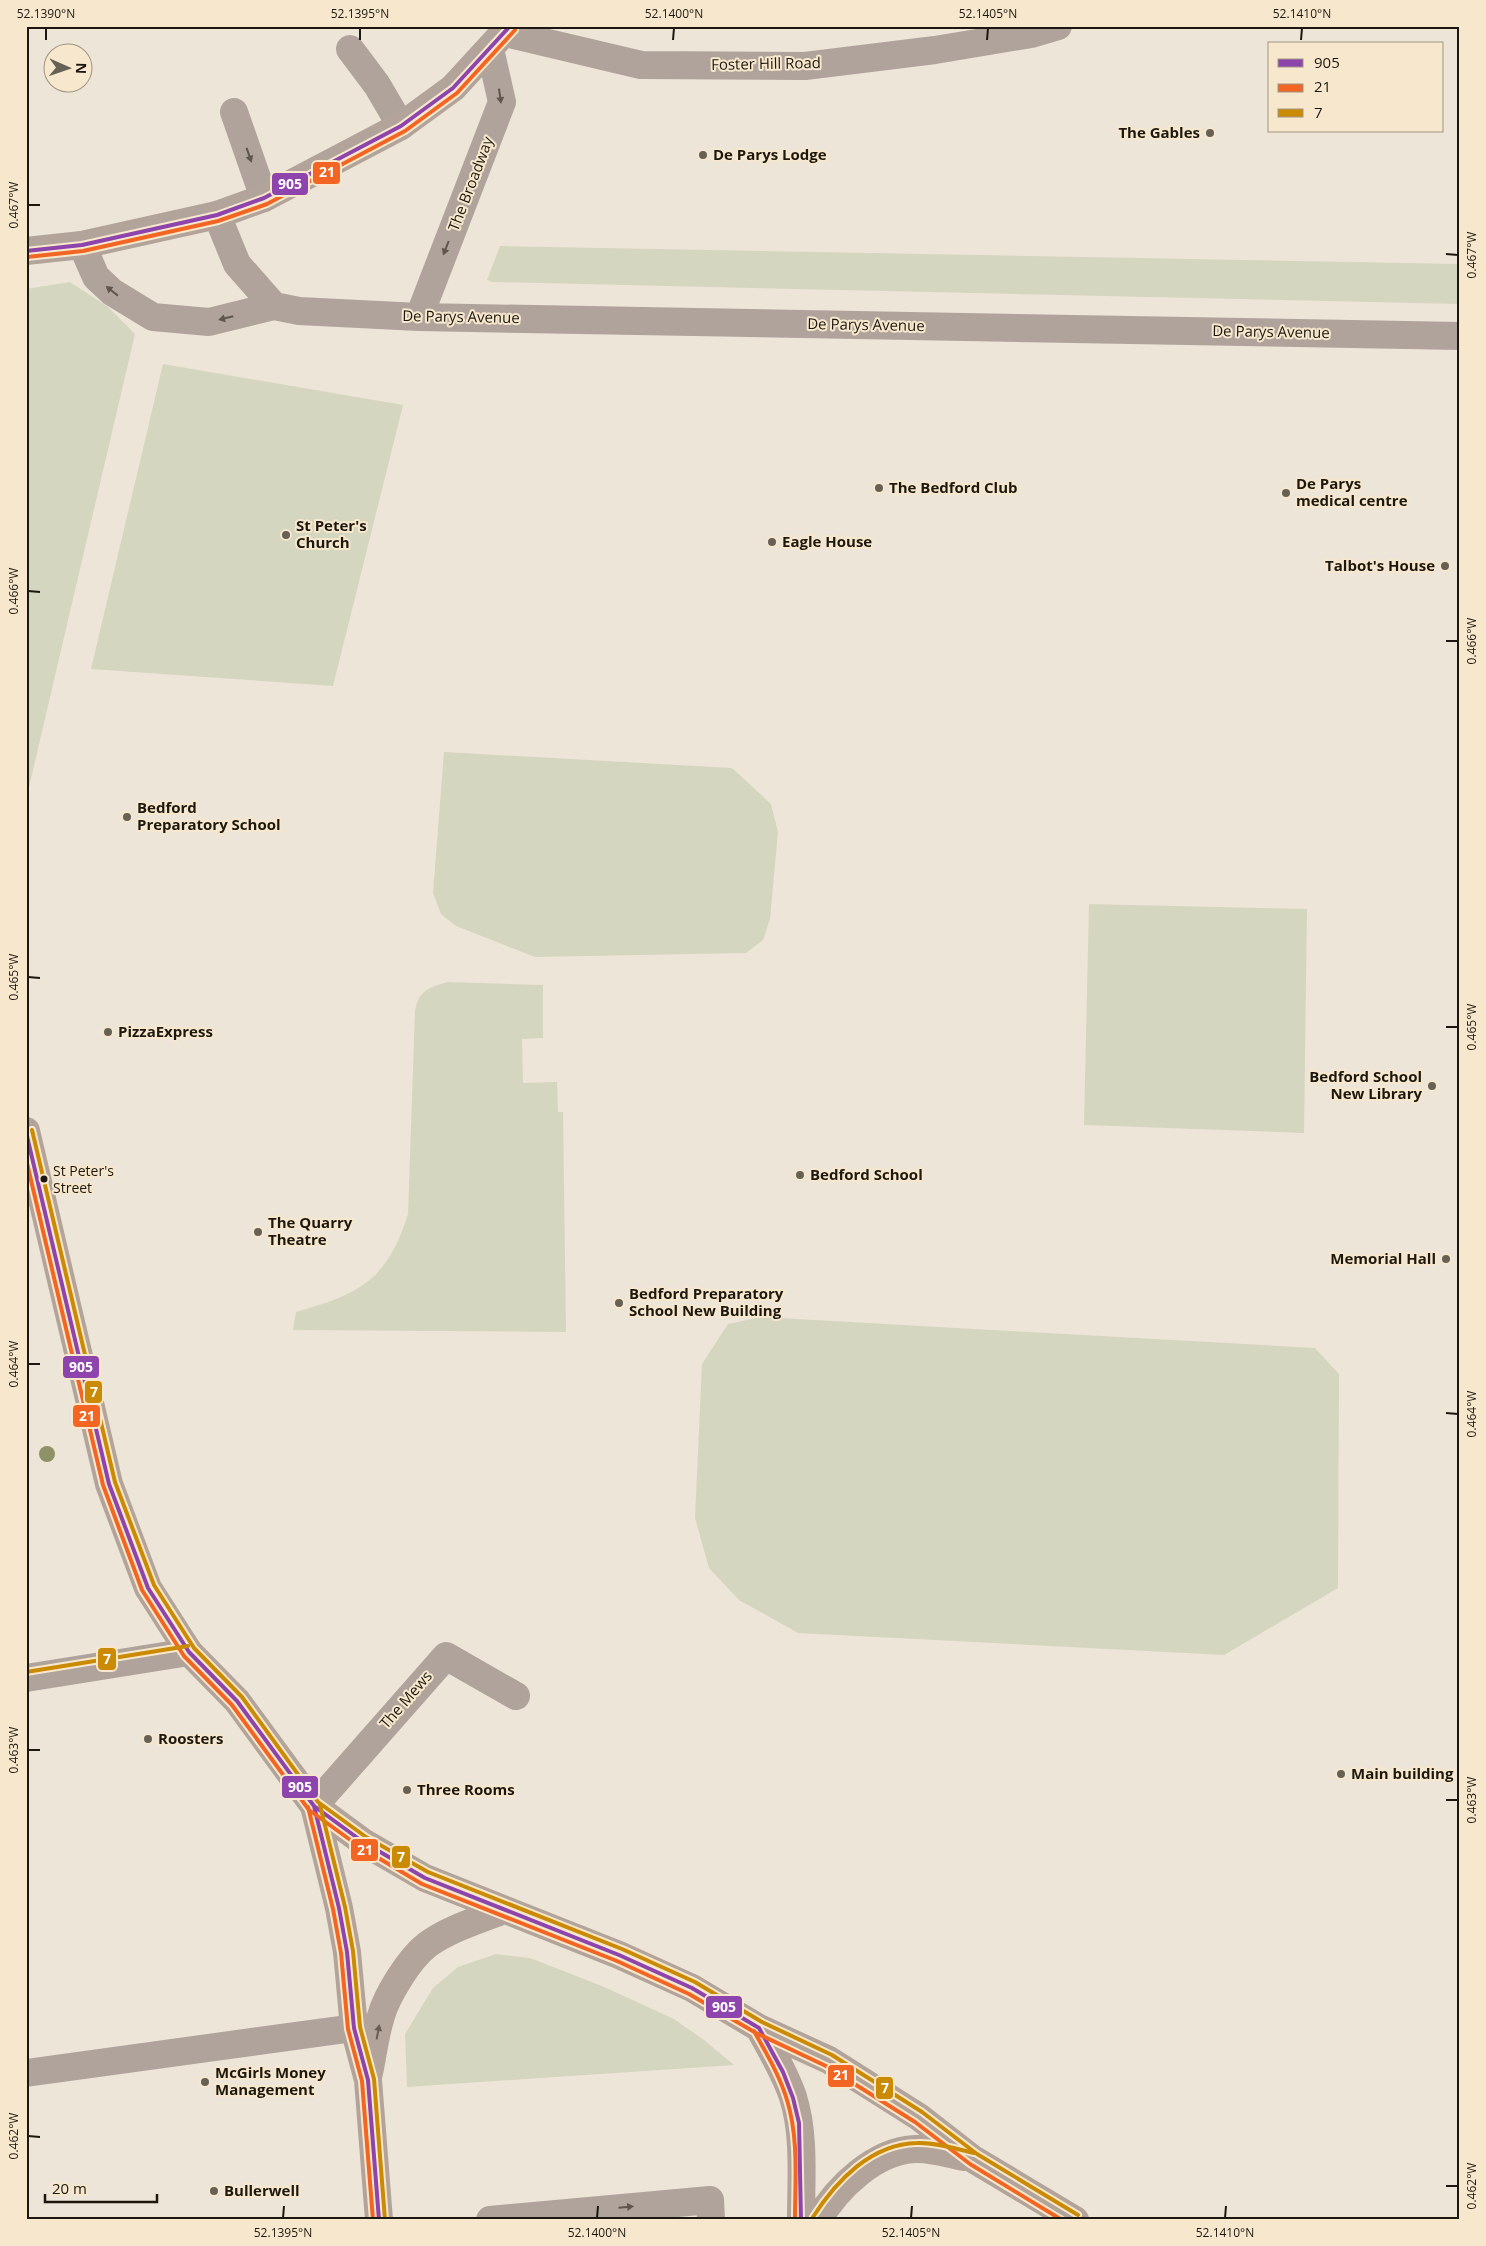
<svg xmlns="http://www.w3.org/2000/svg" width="1486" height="2246" font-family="'Open Sans',sans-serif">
<rect width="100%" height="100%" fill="#ede5d7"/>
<path fill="#d5d6bf" d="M500 246 1460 264V304L492 282 487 280Z
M70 282 108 307 135 334 26 800V289Z
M163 364 403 405 333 686 91 669Z
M444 752 732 768 771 804 778 832 770 919 763 940 746 953 535 957 456 926 441 914 433 893Z
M1089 904 1307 909 1304 1133 1084 1125Z
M448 982 543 985V1038L522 1039 523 1083 557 1082 558 1112H563L566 1332 293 1330 296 1312C359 1294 387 1281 408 1214L415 1011C419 990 428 988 448 982Z
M761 1317 1315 1348 1339 1374 1338 1588 1224 1655 798 1633 739 1600 709 1568 695 1518 702 1364 728 1324Z
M496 1954 530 1958 602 1986 674 2019 704 2040 734 2065 407 2087 405 2034 433 1988 458 1967Z"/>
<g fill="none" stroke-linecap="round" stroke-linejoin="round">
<path stroke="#afa39c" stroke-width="28" d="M505 33 641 65 805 66 935 50 1031 34 1058 26
M350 49 377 85 401 126
M234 112 264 198
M217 215 237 264 274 306
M82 245 96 277 112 292 153 317 209 322 274 306 299 311 419 317 1460 336
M419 317 502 102 490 49
M26 1678 189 1652
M314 1806 446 1656 516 1696
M26 2073 354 2028
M490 2220 710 2200 711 2220"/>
<path stroke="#b2a49a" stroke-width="28" d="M26 251 82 245 217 215 264 198 401 126 453 88 510 26
M26 1131 109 1484 148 1588 189 1652 237 1701 314 1806 363 1842 425 1878 619 1955 692 1988 759 2028 829 2060 919 2117 973 2159 1075 2220
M314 1806 339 1908 347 1952 354 2028 368 2080 379 2220
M759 2028C771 2050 785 2073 793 2097 805 2135 801 2180 801 2220
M369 2073C373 2054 375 2035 381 2016 387 1995 409 1959 427 1945 448 1929 479 1920 504 1910
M818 2220C837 2188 874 2151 915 2149 931 2148 948 2154 964 2157"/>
<defs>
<path id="bus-1" d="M26 251 82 245 217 215 264 198 401 126 453 88 510 26
M26 1132 109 1484 148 1588 189 1652 237 1701 314 1806 363 1842 425 1878 619 1955 692 1988 759 2028 783 2072 793 2098 799 2123 801 2220
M303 1791 314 1806 339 1908 347 1952 354 2028 368 2080 379 2220"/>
<path id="bus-2" d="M27 257 83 251 218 221 267 204 405 131 457 93 515 30
M26 1159 103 1485 142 1590 184 1656 232 1705 309 1810 360 1847 422 1884 617 1961 689 1994 756 2033 826 2066 915 2122 970 2164 1062 2220
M308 1807 333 1909 341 1953 348 2029 362 2081 373 2220
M754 2031C766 2053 780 2076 787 2100 799 2139 795 2180 795 2220"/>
<path id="bus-3" d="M32 1130 115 1482 154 1585 194 1648 242 1697 318 1802 366 1837 428 1872 622 1949 695 1982 762 2022 832 2055 922 2112 977 2154 1078 2215
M26 1672 188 1646
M320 1805 345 1907 353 1951 360 2027 374 2079 385 2220
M813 2217C836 2181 871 2144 917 2143 936 2142 956 2149 974 2153"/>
</defs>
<use href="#bus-1" stroke="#f7e8cd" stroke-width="8"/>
<use href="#bus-2" stroke="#f7e8cd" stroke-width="8"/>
<use href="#bus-3" stroke="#f7e8cd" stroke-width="8"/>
<use href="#bus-1" stroke="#8e44ad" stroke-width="4"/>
<use href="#bus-2" stroke="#f26522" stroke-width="4"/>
<use href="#bus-3" stroke="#cb8a03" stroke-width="4"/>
</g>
<circle fill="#8f9167" cx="47" cy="1454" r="8"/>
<defs><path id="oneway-solid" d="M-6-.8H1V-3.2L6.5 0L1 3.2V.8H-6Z" transform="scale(1.25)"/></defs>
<g fill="#5f574e">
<use href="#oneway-solid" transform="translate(500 96) rotate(82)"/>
<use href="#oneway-solid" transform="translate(249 155) rotate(71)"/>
<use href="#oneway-solid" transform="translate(446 248) rotate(111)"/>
<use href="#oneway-solid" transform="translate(112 291) rotate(-142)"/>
<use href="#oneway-solid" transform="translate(226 318) rotate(166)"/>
<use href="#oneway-solid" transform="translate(626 2207) rotate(-5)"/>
</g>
<use fill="#685e54" href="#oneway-solid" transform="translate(378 2032) rotate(-79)"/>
<path fill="none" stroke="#1d180f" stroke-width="2" d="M46 40V28M360 40V28M673 40 674 28M987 40 988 28M1301 40 1302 28M28 205H40M1446 254 1458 255M28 591 40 592M1446 641H1458M28 977 40 978M1446 1027H1458M28 1364H40M1446 1413 1458 1414M28 1750H40M1446 1800H1458M28 2136 40 2137M1446 2186H1458M283 2218 284 2206M597 2218 598 2206M911 2218 912 2206M1225 2218 1226 2206"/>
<g fill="#666055" stroke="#f7e8cd" stroke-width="2">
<circle cx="1210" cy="133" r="5"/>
<circle cx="703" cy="155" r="5"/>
<circle cx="879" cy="488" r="5"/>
<circle cx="1286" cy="493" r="5"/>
<circle cx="286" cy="535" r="5"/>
<circle cx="772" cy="542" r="5"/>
<circle cx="1445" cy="566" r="5"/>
<circle cx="127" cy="817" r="5"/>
<circle cx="108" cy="1032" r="5"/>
<circle cx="1432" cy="1086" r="5"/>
<circle cx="800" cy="1175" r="5"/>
<circle cx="258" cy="1232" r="5"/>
<circle cx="1446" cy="1259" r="5"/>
<circle cx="619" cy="1303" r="5"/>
<circle cx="148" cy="1739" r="5"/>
<circle cx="1341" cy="1774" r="5"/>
<circle cx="407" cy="1790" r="5"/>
<circle cx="205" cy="2082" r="5"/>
<circle cx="214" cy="2191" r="5"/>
</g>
<circle fill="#1d180f" stroke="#f7e8cd" stroke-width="2" cx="44" cy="1179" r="4.5"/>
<g text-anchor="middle" stroke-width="4" stroke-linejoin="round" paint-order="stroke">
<g font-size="14" fill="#1d180f" stroke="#f7e8cd" text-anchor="start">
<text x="53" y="1176">St Peter's<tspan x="53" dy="17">Street</tspan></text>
</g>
<g font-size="15" fill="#1d180f" stroke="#f7e8cd">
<text transform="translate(766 64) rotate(-1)" y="5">Foster Hill Road</text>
<text transform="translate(471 184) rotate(-69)" y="5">The Broadway</text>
<text transform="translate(461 317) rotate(1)" y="5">De Parys Avenue</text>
<text transform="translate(866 325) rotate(1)" y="5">De Parys Avenue</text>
<text transform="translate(1271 332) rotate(1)" y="5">De Parys Avenue</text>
<text transform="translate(406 1700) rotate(-49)" y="5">The Mews</text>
</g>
<g font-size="15" font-weight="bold" fill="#1d180f" stroke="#f7e8cd" text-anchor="start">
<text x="1200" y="138" text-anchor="end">The Gables</text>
<text x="713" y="160">De Parys Lodge</text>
<text x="1296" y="489">De Parys<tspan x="1296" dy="17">medical centre</tspan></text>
<text x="889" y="493">The Bedford Club</text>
<text x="296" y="531">St Peter's<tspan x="296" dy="17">Church</tspan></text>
<text x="782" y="547">Eagle House</text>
<text x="1435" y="571" text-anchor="end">Talbot's House</text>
<text x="137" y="813">Bedford<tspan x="137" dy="17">Preparatory School</tspan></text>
<text x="118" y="1037">PizzaExpress</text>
<text x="1422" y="1082" text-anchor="end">Bedford School<tspan x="1422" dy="17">New Library</tspan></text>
<text x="810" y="1180">Bedford School</text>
<text x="268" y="1228">The Quarry<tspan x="268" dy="17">Theatre</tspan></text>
<text x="1436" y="1264" text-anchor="end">Memorial Hall</text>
<text x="629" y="1299">Bedford Preparatory<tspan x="629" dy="17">School New Building</tspan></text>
<text x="158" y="1744">Roosters</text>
<text x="1351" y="1779">Main building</text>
<text x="417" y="1795">Three Rooms</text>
<text x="215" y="2078">McGirls Money<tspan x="215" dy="17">Management</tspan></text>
<text x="224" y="2196">Bullerwell</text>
</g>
</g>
<g stroke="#f7e8cd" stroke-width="2">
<rect x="312" y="161" width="29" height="24" rx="5" fill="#f26522"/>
<rect x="271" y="172" width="38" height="24" rx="5" fill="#8e44ad"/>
<rect x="62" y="1355" width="38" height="24" rx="5" fill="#8e44ad"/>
<rect x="84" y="1380" width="19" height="24" rx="5" fill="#cb8a03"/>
<rect x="72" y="1404" width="29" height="24" rx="5" fill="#f26522"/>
<rect x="97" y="1647" width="20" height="24" rx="5" fill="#cb8a03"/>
<rect x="281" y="1775" width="38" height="24" rx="5" fill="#8e44ad"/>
<rect x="350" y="1838" width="29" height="24" rx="5" fill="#f26522"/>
<rect x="391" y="1845" width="20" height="24" rx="5" fill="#cb8a03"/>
<rect x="705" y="1995" width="38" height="24" rx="5" fill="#8e44ad"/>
<rect x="827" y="2064" width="28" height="24" rx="5" fill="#f26522"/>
<rect x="875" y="2076" width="19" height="24" rx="5" fill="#cb8a03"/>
</g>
<g font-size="14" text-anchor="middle" font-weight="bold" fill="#fff">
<text x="327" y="177">21</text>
<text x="290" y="189">905</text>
<text x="81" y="1372">905</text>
<text x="94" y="1397">7</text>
<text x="87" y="1421">21</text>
<text x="107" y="1664">7</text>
<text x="300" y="1792">905</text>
<text x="365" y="1855">21</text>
<text x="401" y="1862">7</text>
<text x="724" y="2012">905</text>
<text x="841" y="2080">21</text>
<text x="885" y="2093">7</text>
</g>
<rect width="1486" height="2246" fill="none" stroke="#f7e8cd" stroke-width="55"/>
<rect x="1268" y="42" width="175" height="90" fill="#f7e8cd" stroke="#a09581"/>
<rect x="1278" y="59" width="25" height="8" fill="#8e44ad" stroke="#a09581"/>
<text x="1314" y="68" font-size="15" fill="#1d180f">905</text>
<rect x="1278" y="84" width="25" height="8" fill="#f26522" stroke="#a09581"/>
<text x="1314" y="92" font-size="15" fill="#1d180f">21</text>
<rect x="1278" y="109" width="25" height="8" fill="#cb8a03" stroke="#a09581"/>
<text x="1314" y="118" font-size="15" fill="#1d180f">7</text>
<g transform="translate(68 68) rotate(92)"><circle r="24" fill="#f7e8cd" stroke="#a09581"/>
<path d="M0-4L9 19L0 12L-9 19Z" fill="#666055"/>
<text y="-8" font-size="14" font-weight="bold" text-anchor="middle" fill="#1d180f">N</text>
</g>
<path d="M45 2194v8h112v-8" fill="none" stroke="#1d180f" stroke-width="2.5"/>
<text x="52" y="2194" font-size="15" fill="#1d180f" stroke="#f7e8cd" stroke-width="4" paint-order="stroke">20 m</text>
<rect x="28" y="28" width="1430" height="2190" fill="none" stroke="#1d180f" stroke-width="2"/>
<g font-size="12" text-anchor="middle" fill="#1d180f">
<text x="46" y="18">52.1390°N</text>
<text x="360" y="18">52.1395°N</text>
<text x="674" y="18">52.1400°N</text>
<text x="988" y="18">52.1405°N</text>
<text x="1302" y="18">52.1410°N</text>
<text transform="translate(14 205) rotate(-90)" y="4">0.467°W</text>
<text transform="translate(1472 255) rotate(-90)" y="4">0.467°W</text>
<text transform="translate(14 591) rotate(-90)" y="4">0.466°W</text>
<text transform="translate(1472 641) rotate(-90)" y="4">0.466°W</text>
<text transform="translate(14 977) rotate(-90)" y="4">0.465°W</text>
<text transform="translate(1472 1027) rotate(-90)" y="4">0.465°W</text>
<text transform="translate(14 1364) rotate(-90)" y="4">0.464°W</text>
<text transform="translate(1472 1414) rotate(-90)" y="4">0.464°W</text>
<text transform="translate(14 1750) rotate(-90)" y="4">0.463°W</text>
<text transform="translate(1472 1800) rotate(-90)" y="4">0.463°W</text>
<text transform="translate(14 2136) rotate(-90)" y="4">0.462°W</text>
<text transform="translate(1472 2186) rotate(-90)" y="4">0.462°W</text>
<text x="283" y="2237">52.1395°N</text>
<text x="597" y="2237">52.1400°N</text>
<text x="911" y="2237">52.1405°N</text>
<text x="1225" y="2237">52.1410°N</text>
</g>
</svg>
